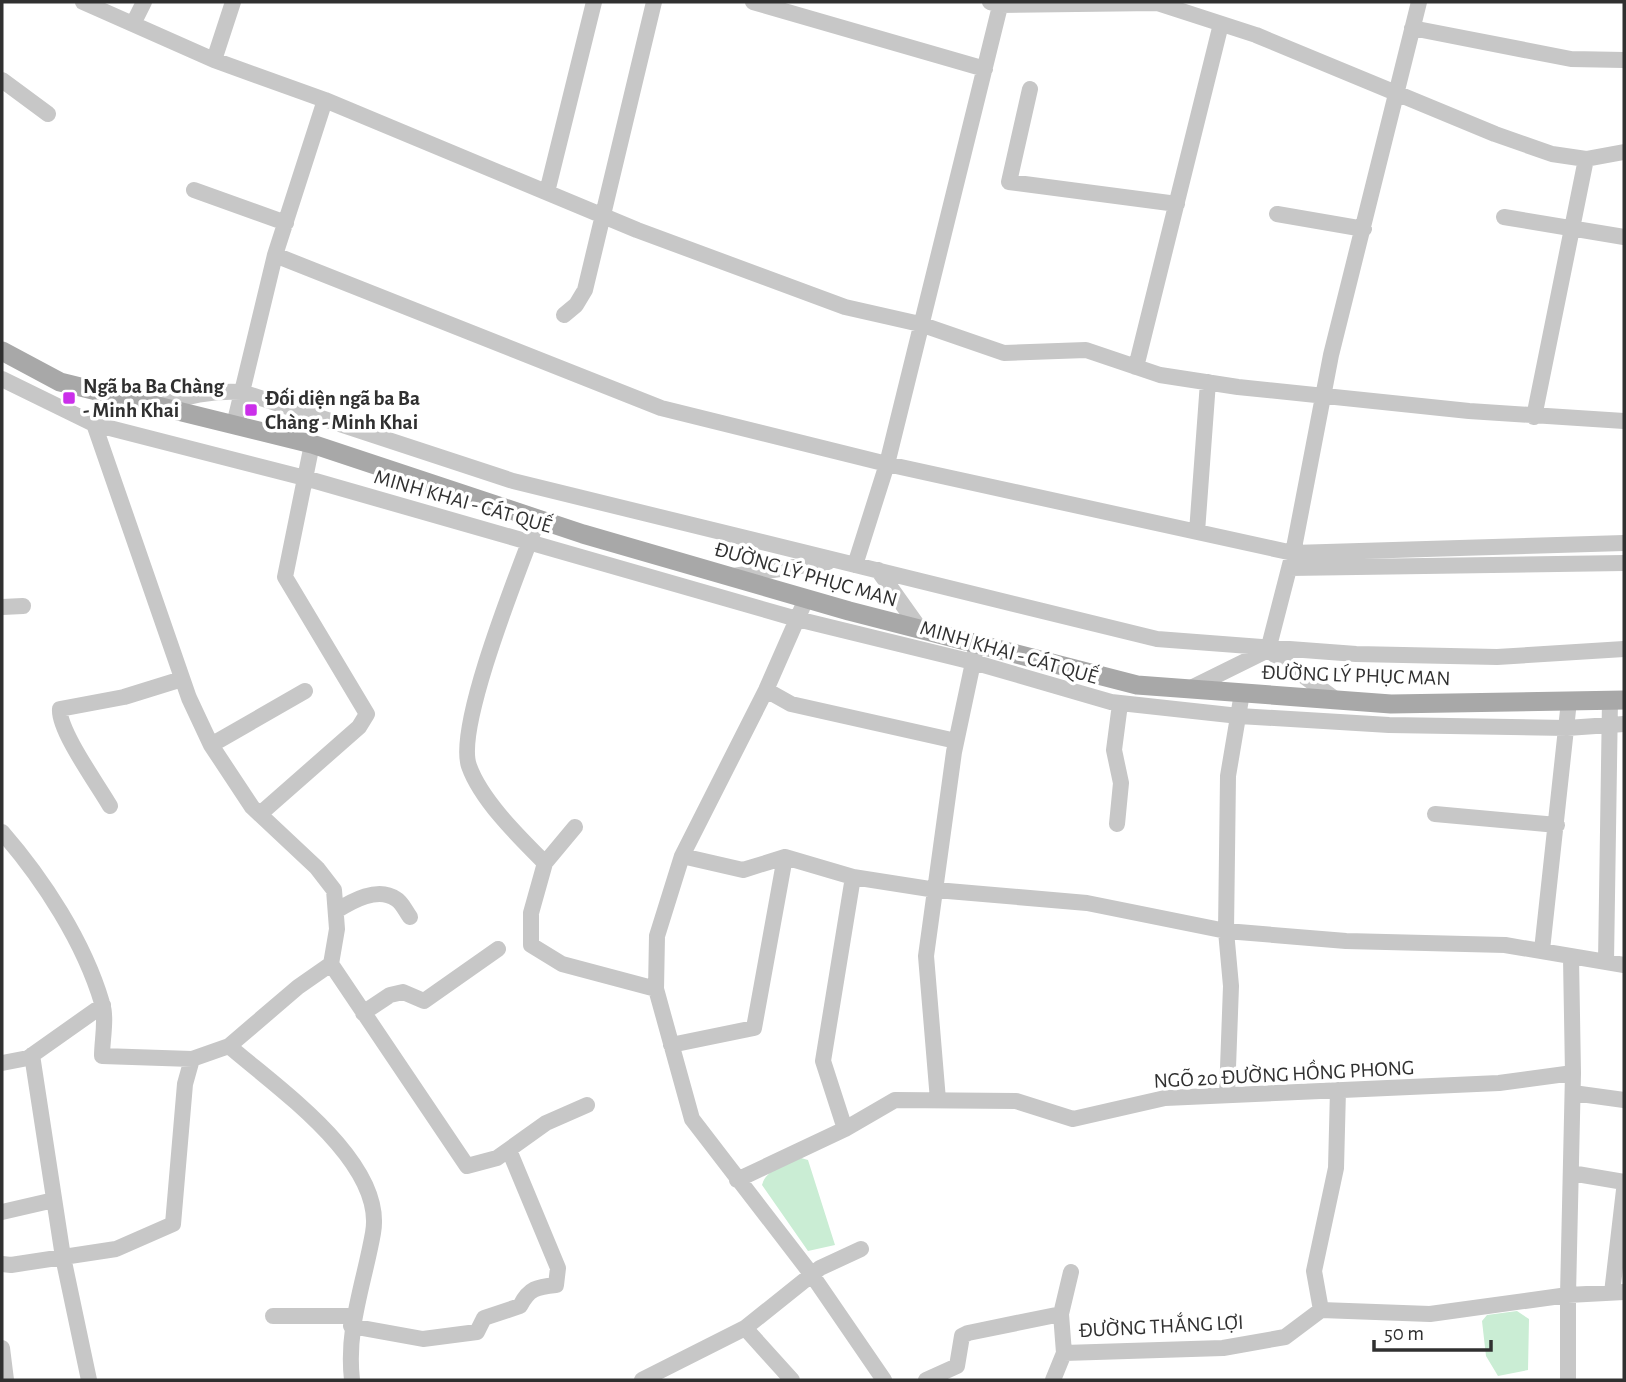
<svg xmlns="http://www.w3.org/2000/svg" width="1626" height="1382" font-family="'Alegreya Sans',sans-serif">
<rect width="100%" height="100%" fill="#fff"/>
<path fill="#caedd4" d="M801 1158 808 1160 835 1245 808 1251 762 1185C766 1169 787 1164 801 1158Z
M1517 1311 1529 1319 1528 1370 1498 1376 1486 1356 1482 1321 1487 1315Z"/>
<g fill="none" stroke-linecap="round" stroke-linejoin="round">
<path stroke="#c7c7c7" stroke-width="16" d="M83 2 214 60 325 100 637 230 845 307 920 324 1004 353 1086 350 1160 375 1238 387 1469 411 1624 421
M753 2 985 69
M990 2 1000 5 1157 3 1256 35 1495 134 1552 154 1586 159 1624 152
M133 24 144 2
M1412 28 1571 59 1624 60
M214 60 233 2
M2 80 48 114
M1030 89 1009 182 1177 204
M194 190 286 223
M547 192 594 2
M1277 214 1364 229
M1504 217 1624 237
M275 255 661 408 887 464 1293 553 1624 543
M564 315 576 305 585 290 654 2
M1136 367 1221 24
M2 379 94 424 305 478 797 619 973 662 1111 702 1239 716 1389 725 1567 728 1624 724
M157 407C186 396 211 390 242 392L513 481 1157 639 1356 654 1497 657 1624 649
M1534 417 1586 159
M234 425 275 255 325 100
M538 519C521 565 455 726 469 766 481 800 519 837 545 863
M1197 532 1208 382
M855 565 887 464 1001 2
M1289 568 1624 563
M878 570 920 629
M733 576 828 562
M806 599 766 690 682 856 657 936 656 989 692 1119 812 1275 884 1380
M2 607 23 606
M1189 689 1266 651
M766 690 791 704 956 741
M1335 699 1268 650 1293 553 1331 355 1419 2
M211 745 305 691
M110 806C98 785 58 730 60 709L124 697 182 679
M260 814 359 727 367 714 285 577 312 444
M1435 814 1557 825
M1117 824 1121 783 1114 750 1120 704
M575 827 545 863 531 913V945L562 964 656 989
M2 832C43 879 84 942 102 1003 107 1018 102 1040 102 1056L192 1059
M682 856 743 870 785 857 853 877 936 890 1087 903 1226 931 1346 941 1505 945 1624 965
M336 911C352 901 378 886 396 899 402 902 406 912 410 917
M1542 950 1569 701
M1606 962 1610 700
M331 964 467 1166 497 1158 546 1123 587 1105
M363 1013 390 995 403 992 424 1001 498 949
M671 1045 754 1028 785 857
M229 1046C276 1087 386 1162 373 1233 364 1284 346 1328 352 1380
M32 1055 63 1257 89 1380
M2 1063 28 1058 103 1005
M1573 1093 1624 1100
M1227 1095 1231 986 1226 931 1228 776 1242 693
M938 1100 926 956 954 752 975 653
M845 1129 823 1061 853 877
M1571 1173 1624 1182
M737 1180 845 1129 895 1100 1016 1101 1073 1119 1165 1098 1499 1083 1573 1073 1571 958
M2 1212 54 1200
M2 1264 11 1265 116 1249 173 1224 185 1084 192 1059 229 1046 298 987 331 964 337 929 334 890 317 868 252 807 211 745 189 698 94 424
M1071 1272 1061 1314 1064 1353 1223 1348 1285 1337 1321 1310 1430 1314 1568 1295 1573 1073
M1612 1293 1624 1190
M1321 1310 1314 1271 1336 1168 1338 1090
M273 1316H353
M351 1326 423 1339 477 1332 484 1318 520 1306C529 1288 537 1287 556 1285L558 1268 509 1150
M745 1328 792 1380
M2 1348 6 1380
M642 1380 745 1328 820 1268 861 1249
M926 1380 957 1366 962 1336 968 1333 1061 1314
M1053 1380 1064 1353
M1568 1380V1295L1624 1292"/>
<path stroke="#a8a8a8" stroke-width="19" d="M2 351 60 382 312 444 583 534 849 611 1137 685 1391 704 1624 700"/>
</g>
<g fill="#cb2fea" stroke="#fff" stroke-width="2.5">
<rect x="62" y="391" width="14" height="14" rx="3.5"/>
<rect x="244" y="403" width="14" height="14" rx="3.5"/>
</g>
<g text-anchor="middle" stroke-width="7" stroke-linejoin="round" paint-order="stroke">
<g font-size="21" font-weight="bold" fill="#303030" stroke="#fff" text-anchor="start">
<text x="83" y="393">Ngã ba Ba Chàng<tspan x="83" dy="24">- Minh Khai</tspan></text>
<text x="265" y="405">Đối diện ngã ba Ba<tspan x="265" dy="24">Chàng - Minh Khai</tspan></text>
</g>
<g font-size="21" fill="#303030" stroke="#fff">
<text transform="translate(463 501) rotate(16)" y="7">MINH KHAI - CÁT QUẾ</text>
<text transform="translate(806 574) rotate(16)" y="7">ĐƯỜNG LÝ PHỤC MAN</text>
<text transform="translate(1009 652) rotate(16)" y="7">MINH KHAI - CÁT QUẾ</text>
<text transform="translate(1356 675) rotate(2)" y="7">ĐƯỜNG LÝ PHỤC MAN</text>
<text transform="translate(1284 1074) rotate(-3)" y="7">NGÕ 20 ĐƯỜNG HỒNG PHONG</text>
<text transform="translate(1161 1326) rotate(-3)" y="7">ĐƯỜNG THẮNG LỢI</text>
</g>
</g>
<rect width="1626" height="1382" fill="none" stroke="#303030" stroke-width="7"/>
<path d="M1374 1340v10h117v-10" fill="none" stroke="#303030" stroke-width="3.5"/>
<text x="1384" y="1340" font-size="21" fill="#303030" stroke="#ffffff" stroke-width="5" paint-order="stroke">50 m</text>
</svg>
